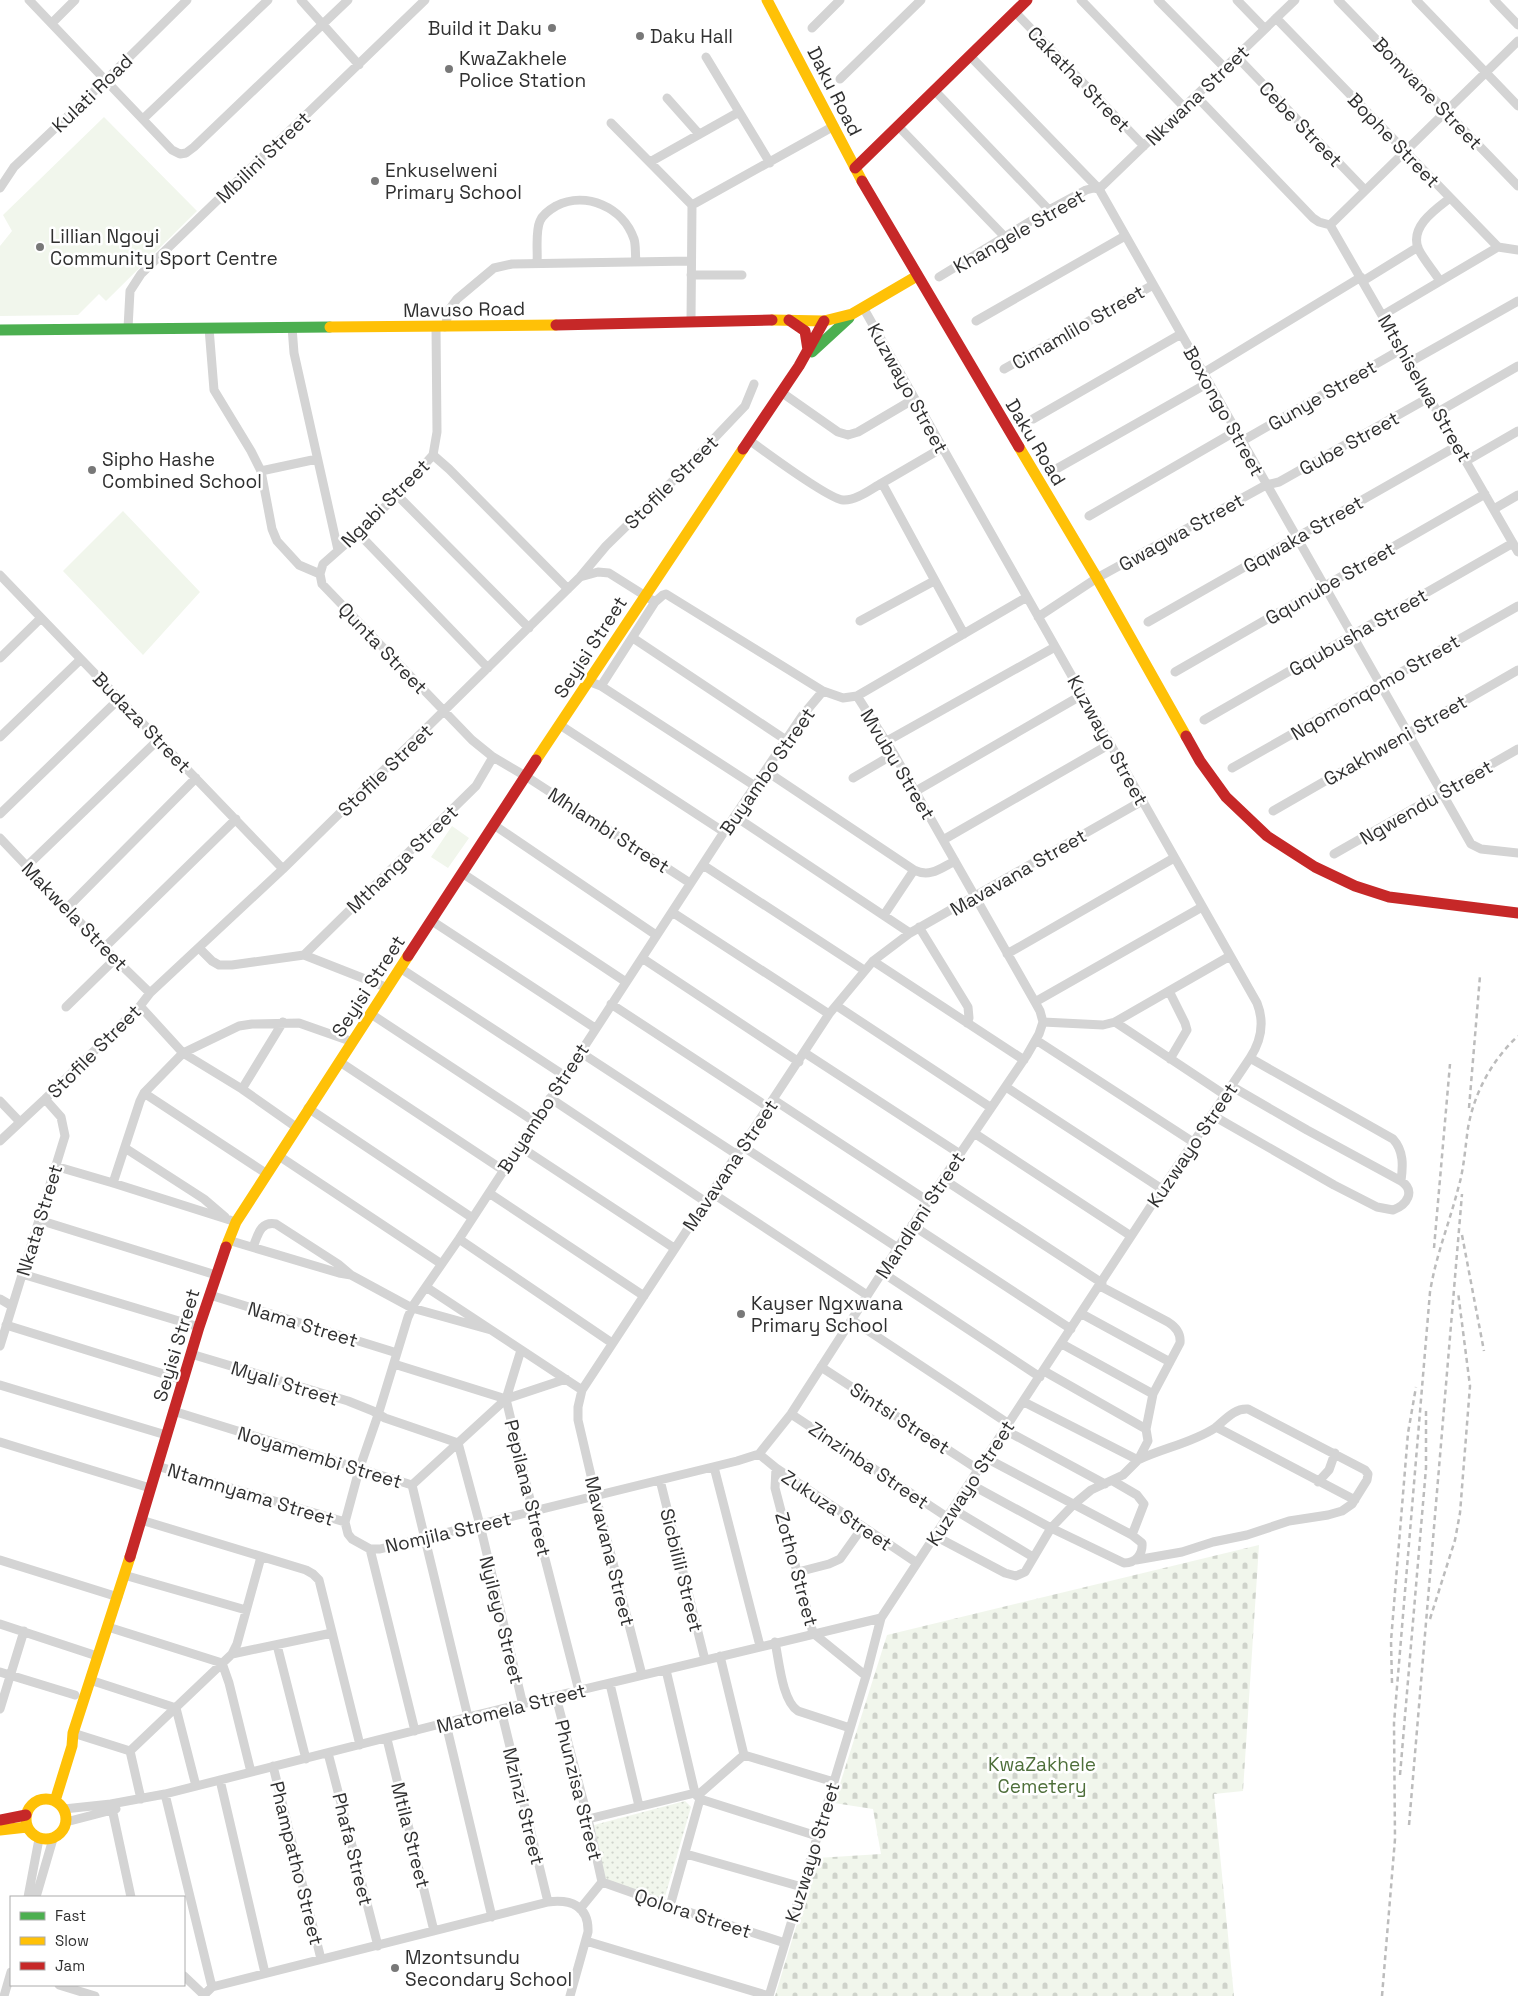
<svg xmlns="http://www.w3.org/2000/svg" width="1518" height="1996" font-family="'Space Grotesk',sans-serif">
<defs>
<pattern id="cemetery-stones" width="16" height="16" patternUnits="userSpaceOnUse" patternTransform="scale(1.25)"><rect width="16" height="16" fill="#f1f6ec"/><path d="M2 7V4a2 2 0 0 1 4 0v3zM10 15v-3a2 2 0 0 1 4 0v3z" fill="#cfd3cb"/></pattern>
<pattern id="park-dots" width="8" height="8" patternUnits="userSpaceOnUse" patternTransform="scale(1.25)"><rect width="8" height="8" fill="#f1f6ec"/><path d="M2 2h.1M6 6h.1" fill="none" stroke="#cfd3cb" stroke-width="1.8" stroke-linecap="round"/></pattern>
</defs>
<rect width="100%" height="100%" fill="#fff"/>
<path fill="#f1f6ec" d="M104 117 197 211 106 301 99 294 78 315 0 316V246L12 231 3 215Z
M123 511 200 592 143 655 63 571Z
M452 826 469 838 448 868 431 857Z"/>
<path fill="url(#cemetery-stones)" d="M1259 1545 1243 1791 1214 1794 1234 1996H775L817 1858 881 1854 873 1809 834 1803 887 1635Z"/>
<path fill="url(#park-dots)" d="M685 1801 691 1807 664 1900 605 1879 594 1825Z"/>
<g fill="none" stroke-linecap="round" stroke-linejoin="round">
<path stroke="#d4d4d4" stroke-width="9" d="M29 0 172 150 180 154 186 153 194 147 348 0
M301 0 359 65
M1081 0 1184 107
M1158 0 1225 68
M1237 0 1265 29
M1338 0 1518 186
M1416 0 1518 106
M1494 0 1518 25
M1015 12 1144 146
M1276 18 1498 247 1518 250
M52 23 75 0
M812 28 840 0
M970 56 1099 189 1471 844 1481 849 1518 853
M706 57 770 163
M1237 57 1365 190
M840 79 921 0
M935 91 1049 210
M1196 96 1313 218 1319 222 1330 225
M667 98 699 134
M144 118 268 0
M611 123 692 205 834 126
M898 126 1004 236
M650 162 739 112
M0 188 14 167 105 81 187 0
M1330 225 1518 552
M1330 225 1518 41
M537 263C538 251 535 232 540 221 543 214 549 210 556 206 586 191 623 207 634 239 636 245 635 254 636 262
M691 275H742
M939 277 1049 210 1086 190 1094 188 1099 189 1295 0
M1363 281 1418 247
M1440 281C1433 270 1423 259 1418 248 1410 226 1436 209 1450 198
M1383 315 1498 247
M976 321 1125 236
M691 322 692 205
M292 327 294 353 338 550
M436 327 437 432 433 455 397 495 358 533 323 564 320 574 322 584 445 712 472 740 493 757 527 777 690 883
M445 327 449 310 457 299 494 268 512 264 691 261
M128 328 130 291 141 274 425 0
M209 328 214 390 251 451 261 471 272 529 277 541 299 565 320 574
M1410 362 1518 301
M1004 369 1153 285
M1203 373 1361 277
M781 392 838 432 848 435 858 432 914 399
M1438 412 1518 366
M1033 419 1181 334
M749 440C764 451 829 499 843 500 856 501 871 489 882 483
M1242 441 1402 349
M942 448 882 483 964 634
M433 455 449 469 568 589
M1466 461 1518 431
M1058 468 1208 383
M261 471 317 459
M397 495 529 628
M1494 509 1518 495
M1089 516 1236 431
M358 533 488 668
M0 575 283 869
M580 577 598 572 609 573 655 602 663 595 666 594 823 691 843 698 857 696 894 754 1035 1002 1040 1011 1043 1022 1039 1034 1027 1055 928 1201 791 1414 759 1454 737 1461 380 1549H370L352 1539 348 1534 345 1522 359 1470 378 1415 408 1317 414 1304 459 1239 724 832 802 716 823 691
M1038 617 1097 578 1266 485 1279 482 1430 397
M860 621 934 581
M1148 622 1457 446
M633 638 786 740
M0 658 41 618
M1175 672 1485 494
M588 681 601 686 755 786
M601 686 655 602
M857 696 1027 597
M1204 720 1513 543
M560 725 724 832
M0 737 81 659
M887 741 1055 647
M1232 768 1518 606
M766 771 914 870 884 915
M853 778 894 754
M916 791 1082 695
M1273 811 1518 670
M0 814 119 699
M736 817 910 933
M494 825 656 935
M0 838 115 959 150 993
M943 840 1110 744
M1334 854 1518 749
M703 865 864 970
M27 866 159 739
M914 870C930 878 941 868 955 861
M462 873 626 982
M67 908 196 778
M672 912 829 1014
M432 921 595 1028
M919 927 968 1007 969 1018 967 1023
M105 947 236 819
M199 948 212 961 219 965H232L304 955 388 988
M1007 954 1174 858
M304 955 476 786 493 757
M642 958 799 1062
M873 961 1024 1060
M400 968 565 1076
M1169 991 1185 1023 1187 1030 1170 1059
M1035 1002 1202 907
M611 1004 768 1107
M140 1006 183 1053 242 1089 296 1127
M837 1006 990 1107
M66 1007 115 959
M371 1014 535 1122
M1043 1022 1103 1025 1115 1022 1225 1095
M1115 1022 1230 956
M1036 1040 1193 1142
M580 1052 736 1154
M805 1053 960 1154
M1250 1058 1393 1139C1404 1151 1403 1166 1401 1181
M340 1062 503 1170
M1006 1087 1162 1189
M242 1089 283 1022
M144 1093 267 1174
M550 1098 706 1202
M774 1100 928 1201
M0 1101 20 1122
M308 1108 471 1217
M1212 1115 1334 1185 1377 1207 1393 1210C1407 1205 1416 1191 1401 1181L1307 1130 1231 1086
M974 1133 1131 1236
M0 1141 45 1099 140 1006 150 993 283 869 580 577 606 546 686 468 745 406 754 384
M519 1146 674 1248
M742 1146 898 1248
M125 1148 204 1199 225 1217
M279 1156 440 1263
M55 1166 113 1183 236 1222
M943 1179 1102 1283
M113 1183 140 1101 144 1093 183 1053 239 1026 252 1024 299 1023 353 1042
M489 1193 644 1296
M712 1193 867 1295
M39 1220 216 1275
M912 1225 1071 1329
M459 1239 612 1343
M228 1240 339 1273 351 1275 412 1308 491 1330
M253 1247C258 1235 260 1221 276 1224L338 1264 351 1275
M883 1273 1040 1377
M22 1274 199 1327
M426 1287 582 1390
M210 1295 397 1353
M0 1299 12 1306
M1082 1314 1170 1362
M852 1320 1009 1424
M6 1325 183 1380
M1062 1344 1153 1394
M0 1346 65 1136 61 1117 45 1099
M191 1354 348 1401 373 1411 385 1418 458 1443 480 1525 523 1705
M394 1364 506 1399 533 1512 579 1691
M821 1367 979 1470
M1044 1371 1146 1429
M0 1385 166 1435
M506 1399 521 1350
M1024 1402 1138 1460C1163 1448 1192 1443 1215 1428 1225 1420 1234 1408 1248 1409L1365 1470 1368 1474 1367 1480 1352 1504 1342 1511 1328 1515 1289 1521 1247 1535 1213 1542 1182 1552 1136 1560
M173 1411 412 1485
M791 1414 947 1517
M1216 1427 1355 1500
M1005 1430 1105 1484
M0 1442 150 1488
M759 1454 776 1468 917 1563
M157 1466 345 1522
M714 1467 760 1646
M776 1468 775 1488 813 1633 866 1676
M660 1480 705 1660
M1113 1481 1137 1495 1144 1504 1132 1535
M1318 1482 1329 1470 1335 1453
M970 1484 1051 1528 1124 1563C1136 1563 1143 1554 1142 1543L1132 1535 986 1458
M412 1485 468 1717
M412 1485 506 1399 566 1379
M953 1509 1033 1557
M141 1520 306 1570 313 1574 319 1580 360 1745
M935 1536 1005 1573 1016 1576 1025 1572 1051 1528 1073 1505 1091 1490 1123 1475 1138 1460 1148 1441 1146 1429 1153 1394 1180 1343C1181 1334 1176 1327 1168 1322L1100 1286
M370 1549 415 1731
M0 1560 118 1597
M798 1572 829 1564 840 1559 862 1528
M124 1575 246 1610
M0 1624 97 1656
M108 1627 222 1663 229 1683 251 1772
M775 1642C779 1660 782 1701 798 1711L850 1728
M277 1645 306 1759
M232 1654 332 1633
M720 1656 744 1755
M666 1670 695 1793 700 1799 817 1836
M0 1672 75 1695
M642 1675 596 1497 578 1420V1407L582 1390 829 1014 873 961 910 933 1142 801
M90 1680 176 1708 196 1786
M610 1684 639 1806
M556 1697 588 1819 602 1882
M0 1709 24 1631
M501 1710 548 1902
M446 1724 492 1917
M73 1733 130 1751
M387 1739 434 1931
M130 1751 232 1654 237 1644 261 1557
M130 1751 141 1799
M328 1753 378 1946
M744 1755 834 1782
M273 1766 321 1959
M220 1780 265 1973
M165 1794 212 1987
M697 1796 744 1755
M111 1804 131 1897
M64 1809 111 1804 165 1794 468 1717 881 1618
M588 1819 695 1793
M66 1822 116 1809
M686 1854 802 1887
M602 1882 670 1906 785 1943
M28 1897 39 1839
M36 1897 53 1839
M670 1906 700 1799
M580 1909 602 1882
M586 1941 769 1996
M184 1976 204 1995
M59 1985 95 1996
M4 1996 11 1972
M203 1996 212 1987 548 1902C571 1899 589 1906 588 1932L570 1996
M769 1996 866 1676 881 1618 1162 1189 1250 1058C1261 1041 1265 1023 1257 1003L864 309"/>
<path stroke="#4caf50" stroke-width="11" d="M0 330 330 327
M812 352 849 318"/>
<path stroke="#ffc107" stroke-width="11" d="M767 0 862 181
M772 320 824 321 852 314 917 276
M330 327 556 325
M1019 447 1097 578 1186 736
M536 760 743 449
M226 1247 236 1222 408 956
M26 1819a20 20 0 1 1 40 0a20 20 0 1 1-40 0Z
M55 1801 72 1746 73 1733 130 1557
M0 1830 27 1827"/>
<path stroke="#c62828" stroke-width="11" d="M855 168 1027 0
M862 181 1019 447
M789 320 805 331 808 350
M556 325 772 320
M743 449 799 366 824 321
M1186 736 1200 761 1226 797 1267 836 1315 867 1355 886 1389 897 1518 913
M408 956 536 760
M130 1557 199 1327 226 1247
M0 1820 26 1815"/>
<path stroke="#bcbcbc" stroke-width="2.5" stroke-dasharray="5 4" stroke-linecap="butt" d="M1469 1108 1480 976
M1462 1235 1484 1351
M1434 1248 1450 1064
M1430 1619 1455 1540 1460 1513 1470 1386 1458 1292
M1392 1683 1391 1641 1408 1433 1416 1387
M1400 1775 1426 1468V1411
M1409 1825 1462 1194
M1382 1996 1395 1839 1394 1723 1430 1292C1436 1255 1449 1224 1458 1189 1464 1169 1465 1149 1468 1128 1474 1093 1492 1060 1518 1036"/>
</g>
<g fill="#787878" stroke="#fff" stroke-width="2">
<circle cx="552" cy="28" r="5"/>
<circle cx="640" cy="36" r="5"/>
<circle cx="449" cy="69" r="5"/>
<circle cx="375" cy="181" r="5"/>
<circle cx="40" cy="247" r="5"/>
<circle cx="92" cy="470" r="5"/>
<circle cx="741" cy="1314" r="5"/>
<circle cx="395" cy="1968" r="5"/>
</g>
<g text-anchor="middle" stroke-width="5" stroke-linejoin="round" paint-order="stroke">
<g font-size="19" fill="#303030" stroke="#fff" text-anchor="start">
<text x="542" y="35" text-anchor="end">Build it Daku</text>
<text x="650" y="43">Daku Hall</text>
<text x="459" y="65">KwaZakhele<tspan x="459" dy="22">Police Station</tspan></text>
<text x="385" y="177">Enkuselweni<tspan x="385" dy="22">Primary School</tspan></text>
<text x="50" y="243">Lillian Ngoyi<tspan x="50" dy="22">Community Sport Centre</tspan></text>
<text x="102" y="466">Sipho Hashe<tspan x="102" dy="22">Combined School</tspan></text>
<text x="751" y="1310">Kayser Ngxwana<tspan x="751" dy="22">Primary School</tspan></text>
<text x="405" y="1964">Mzontsundu<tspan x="405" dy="22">Secondary School</tspan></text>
</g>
<g font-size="19" fill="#303030" stroke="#fff">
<text transform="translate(1079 79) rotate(46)" y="7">Cakatha Street</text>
<text transform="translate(835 91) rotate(63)" y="7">Daku Road</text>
<text transform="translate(92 93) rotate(-44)" y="7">Kulati Road</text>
<text transform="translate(1428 93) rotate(46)" y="7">Bomvane Street</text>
<text transform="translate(1197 95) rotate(-44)" y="7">Nkwana Street</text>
<text transform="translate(1301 124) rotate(46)" y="7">Cebe Street</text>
<text transform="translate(1394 140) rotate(46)" y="7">Bophe Street</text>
<text transform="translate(263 157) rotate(-44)" y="7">Mbilini Street</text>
<text transform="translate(1019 231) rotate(-30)" y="7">Khangele Street</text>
<text transform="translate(464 309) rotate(-1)" y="7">Mavuso Road</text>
<text transform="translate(1078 327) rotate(-30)" y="7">Cimamlilo Street</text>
<text transform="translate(908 388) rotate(61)" y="7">Kuzwayo Street</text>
<text transform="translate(1425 388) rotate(60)" y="7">Mtshiselwa Street</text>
<text transform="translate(1322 395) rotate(-30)" y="7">Gunye Street</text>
<text transform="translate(1224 411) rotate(61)" y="7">Boxongo Street</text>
<text transform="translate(1036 442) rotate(59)" y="7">Daku Road</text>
<text transform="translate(1349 443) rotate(-29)" y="7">Gube Street</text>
<text transform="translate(671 482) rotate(-45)" y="7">Stofile Street</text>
<text transform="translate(385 503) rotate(-45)" y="7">Ngabi Street</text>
<text transform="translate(1181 532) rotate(-29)" y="7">Gwagwa Street</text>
<text transform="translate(1303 534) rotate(-30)" y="7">Gqwaka Street</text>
<text transform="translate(1330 583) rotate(-30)" y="7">Gqunube Street</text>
<text transform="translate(1358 632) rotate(-30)" y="7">Gqubusha Street</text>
<text transform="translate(590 647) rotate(-57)" y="7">Seyisi Street</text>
<text transform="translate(383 648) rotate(46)" y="7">Qunta Street</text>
<text transform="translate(1375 687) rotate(-30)" y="7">Nqomonqomo Street</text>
<text transform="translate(142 722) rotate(46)" y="7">Budaza Street</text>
<text transform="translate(1108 740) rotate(61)" y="7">Kuzwayo Street</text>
<text transform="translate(1395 740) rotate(-30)" y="7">Gxakhweni Street</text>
<text transform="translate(898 764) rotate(59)" y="7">Mvubu Street</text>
<text transform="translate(385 770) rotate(-44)" y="7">Stofile Street</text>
<text transform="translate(767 771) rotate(-55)" y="7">Buyambo Street</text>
<text transform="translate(1426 802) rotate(-30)" y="7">Ngwendu Street</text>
<text transform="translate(609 830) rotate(33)" y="7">Mhlambi Street</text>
<text transform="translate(402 859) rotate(-44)" y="7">Mthanga Street</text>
<text transform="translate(1018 872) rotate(-30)" y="7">Mavavana Street</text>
<text transform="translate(75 916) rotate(46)" y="7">Makwela Street</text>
<text transform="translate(368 986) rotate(-57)" y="7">Seyisi Street</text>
<text transform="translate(94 1051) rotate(-45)" y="7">Stofile Street</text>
<text transform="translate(543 1108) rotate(-57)" y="7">Buyambo Street</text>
<text transform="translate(1192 1145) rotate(-56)" y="7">Kuzwayo Street</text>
<text transform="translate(730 1165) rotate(-56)" y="7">Mavavana Street</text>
<text transform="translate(920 1215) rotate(-57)" y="7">Mandleni Street</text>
<text transform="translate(39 1220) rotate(-73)" y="7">Nkata Street</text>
<text transform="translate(303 1324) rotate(17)" y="7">Nama Street</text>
<text transform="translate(176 1345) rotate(-73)" y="7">Seyisi Street</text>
<text transform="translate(285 1383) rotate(17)" y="7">Myali Street</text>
<text transform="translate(900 1418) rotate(33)" y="7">Sintsi Street</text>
<text transform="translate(320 1457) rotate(17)" y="7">Noyamembi Street</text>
<text transform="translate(869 1465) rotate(34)" y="7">Zinzinba Street</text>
<text transform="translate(970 1483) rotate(-57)" y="7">Kuzwayo Street</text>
<text transform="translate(528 1488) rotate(76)" y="7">Pepilana Street</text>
<text transform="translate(251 1494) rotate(17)" y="7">Ntamnyama Street</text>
<text transform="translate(837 1510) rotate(34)" y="7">Zukuza Street</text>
<text transform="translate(448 1532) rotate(-13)" y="7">Nomjila Street</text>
<text transform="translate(610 1551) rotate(76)" y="7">Mavavana Street</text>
<text transform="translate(797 1569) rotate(75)" y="7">Zotho Street</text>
<text transform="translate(682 1570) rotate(76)" y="7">Sicbilili Street</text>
<text transform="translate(502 1620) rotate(76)" y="7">Nyileyo Street</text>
<text transform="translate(511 1708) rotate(-14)" y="7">Matomela Street</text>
<text transform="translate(579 1790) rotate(76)" y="7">Phunzisa Street</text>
<text transform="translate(524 1806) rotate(76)" y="7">Mzinzi Street</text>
<text transform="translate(411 1835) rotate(76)" y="7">Mtila Street</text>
<text transform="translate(353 1849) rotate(76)" y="7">Phafa Street</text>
<text transform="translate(812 1852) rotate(-73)" y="7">Kuzwayo Street</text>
<text transform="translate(297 1863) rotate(76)" y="7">Phampatho Street</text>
<text transform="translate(693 1913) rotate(18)" y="7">Qolora Street</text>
</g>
<g font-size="19" fill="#4e6f3a" stroke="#fff">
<text x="1042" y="1771">KwaZakhele<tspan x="1042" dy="22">Cemetery</tspan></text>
</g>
</g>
<rect x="10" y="1896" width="175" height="90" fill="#ffffff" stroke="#acacac"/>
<rect x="20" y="1912" width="25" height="8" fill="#4caf50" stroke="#acacac"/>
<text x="55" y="1921" font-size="15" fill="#303030">Fast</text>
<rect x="20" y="1937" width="25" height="8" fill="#ffc107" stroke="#acacac"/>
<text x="55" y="1946" font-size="15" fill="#303030">Slow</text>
<rect x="20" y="1962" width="25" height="8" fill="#c62828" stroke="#acacac"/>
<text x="55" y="1971" font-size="15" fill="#303030">Jam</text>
</svg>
